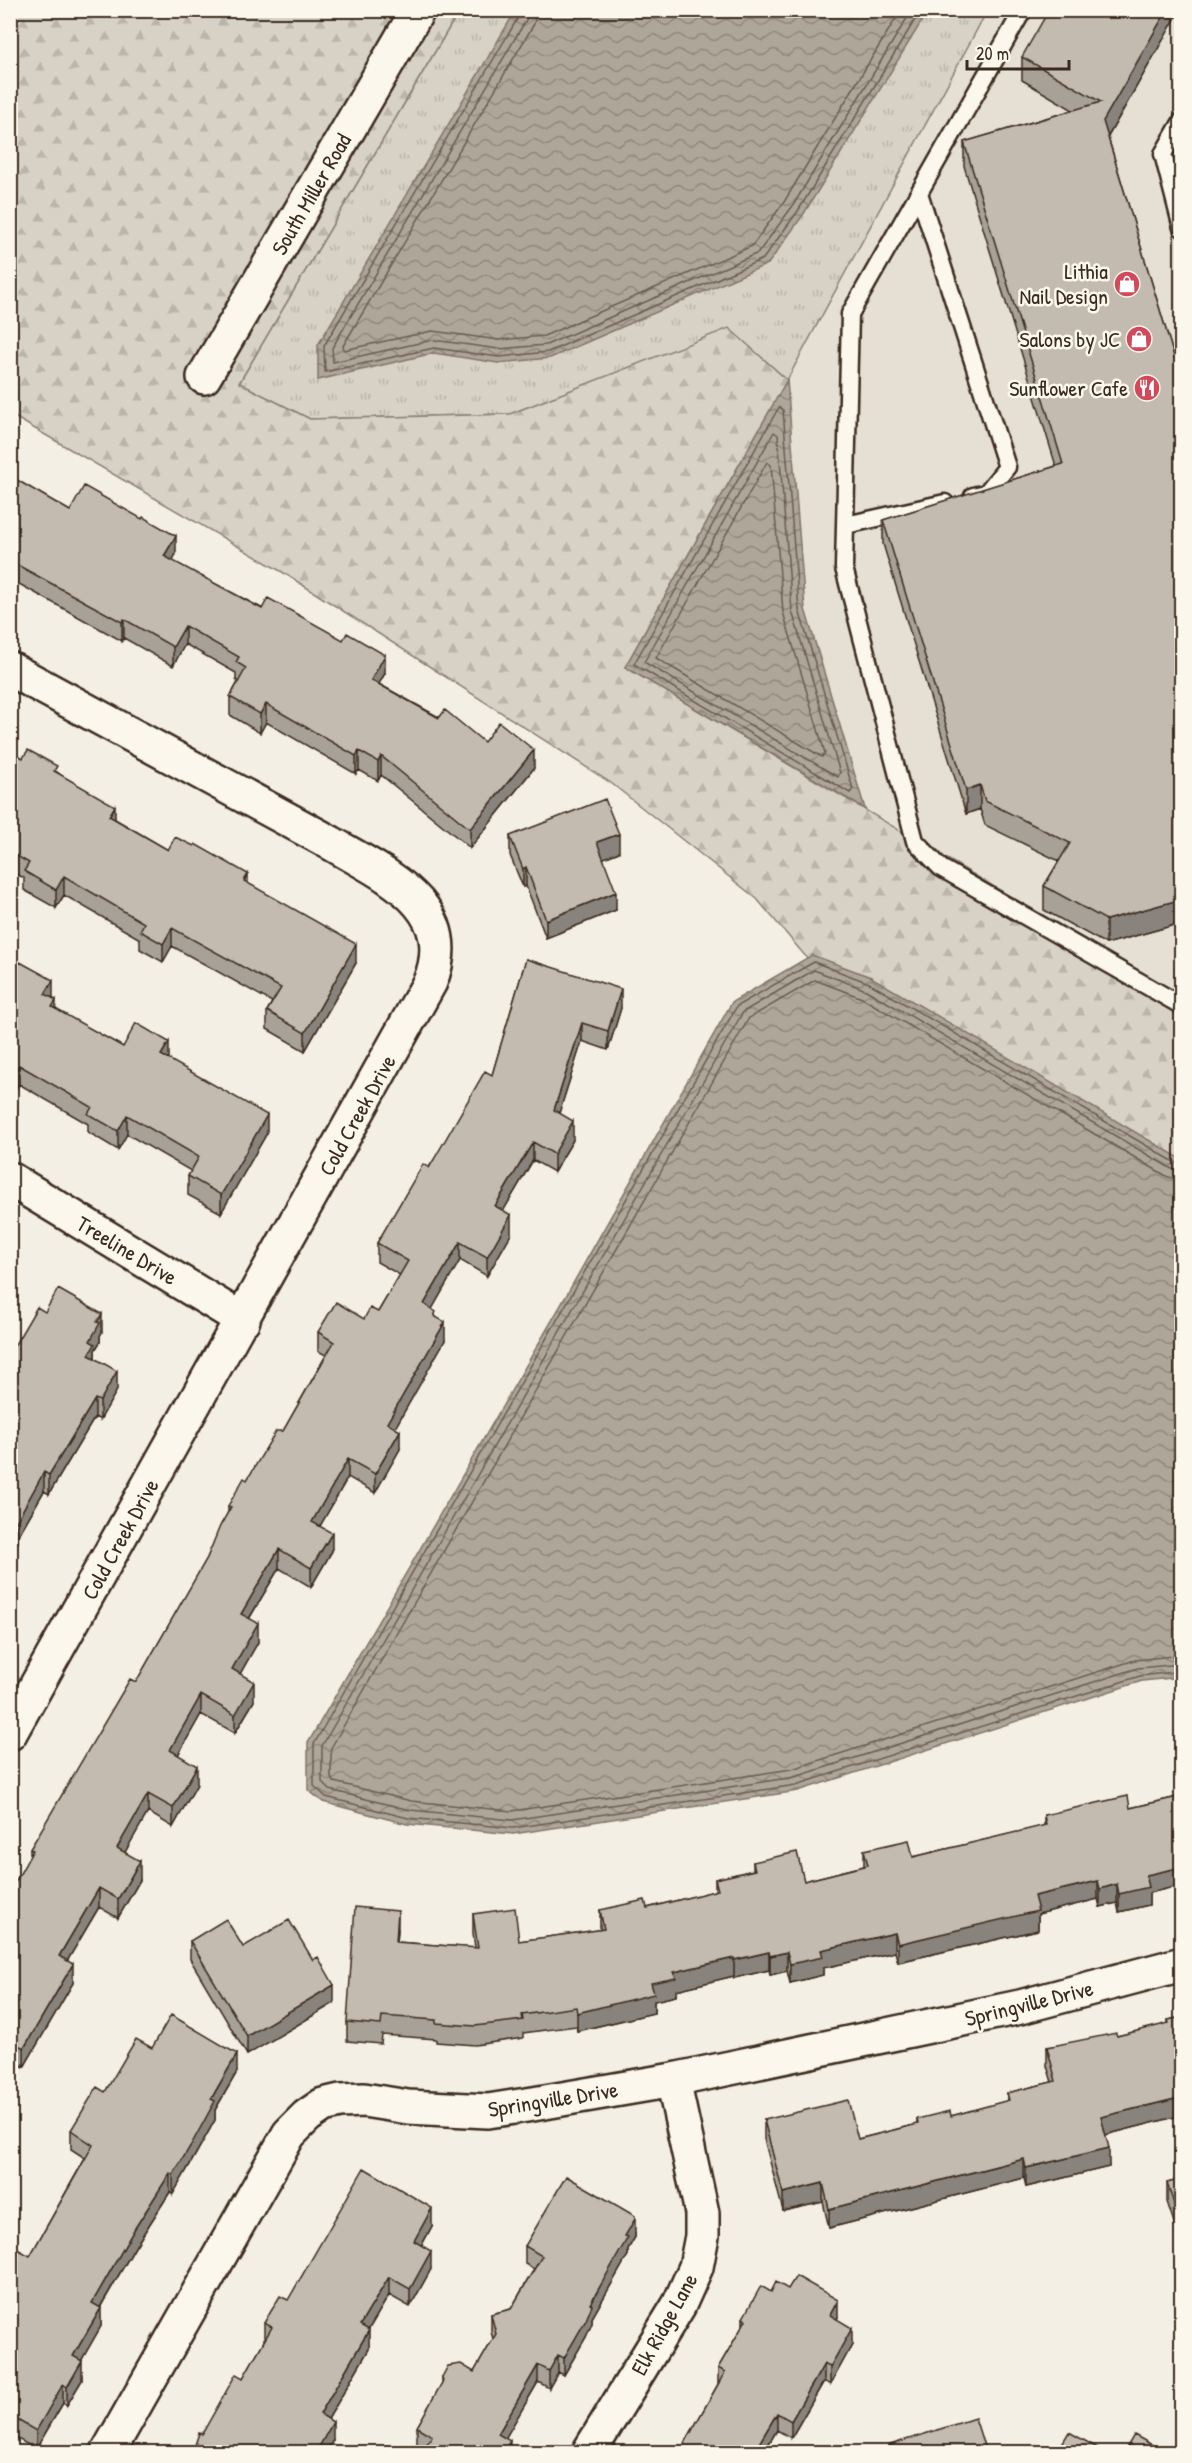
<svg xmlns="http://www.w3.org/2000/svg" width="1192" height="2463" font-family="'Patrick Hand',sans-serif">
<defs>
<pattern id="grass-tufts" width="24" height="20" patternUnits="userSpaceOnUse" patternTransform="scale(1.5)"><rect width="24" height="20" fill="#d8d1c6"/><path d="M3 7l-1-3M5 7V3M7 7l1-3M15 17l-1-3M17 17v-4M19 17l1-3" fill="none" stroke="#bab4aa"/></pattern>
<pattern id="forest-firs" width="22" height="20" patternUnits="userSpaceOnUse" patternTransform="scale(1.5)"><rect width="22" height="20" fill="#d8d1c6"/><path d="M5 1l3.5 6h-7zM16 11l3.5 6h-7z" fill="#bab4aa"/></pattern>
<pattern id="water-waves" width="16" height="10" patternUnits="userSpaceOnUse" patternTransform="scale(1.5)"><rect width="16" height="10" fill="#afa69a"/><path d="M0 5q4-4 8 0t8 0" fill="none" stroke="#90877d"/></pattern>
</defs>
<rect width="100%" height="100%" fill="#f3efe4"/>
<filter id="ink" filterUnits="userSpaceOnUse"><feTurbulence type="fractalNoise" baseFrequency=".0167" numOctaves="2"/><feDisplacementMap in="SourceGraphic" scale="12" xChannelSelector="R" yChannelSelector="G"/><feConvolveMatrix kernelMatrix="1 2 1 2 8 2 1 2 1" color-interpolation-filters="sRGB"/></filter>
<g filter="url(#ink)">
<path fill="#e5dfd4" d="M987 11H1181V998L865 809 805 609 787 380Z"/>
<path fill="url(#grass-tufts)" stroke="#8a7e72" stroke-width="1.5" d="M459 11H987L787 380 729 329 510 414 310 419 239 383Z"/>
<path fill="url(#forest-firs)" stroke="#8a7e72" stroke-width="1.5" d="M11 11H459L239 383 310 419 510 414 729 328 787 380 625 667 1181 998V1185L812 964 757 899 611 783 284 573 11 415Z"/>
<path fill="url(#water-waves)" stroke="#817468" stroke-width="1.5" d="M516 10 928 11 803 215 768 264 550 358 498 363 434 353 318 380V345Z
M787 380 805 609 865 809 625 667Z
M812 955 871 977 1181 1159V1677L1142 1681 798 1791 513 1834 407 1824 323 1802 308 1790V1743L562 1303 732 1002Z"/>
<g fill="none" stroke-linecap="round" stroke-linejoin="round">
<path stroke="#695c50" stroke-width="1.5" d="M520 10 519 16 324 346 325 372 434 348 499 357 548 352 763 259 798 211 921 10
M528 10 526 20 332 348 333 362 433 340 499 349 546 345 758 253 792 207 912 10
M537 10 534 24 343 346 344 350 432 331 499 340 544 336 752 246 784 202 901 10
M779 407 783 410 799 610 853 789 850 793 634 664Z
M774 432 778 435 792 611 840 773 838 777 644 662Z
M767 462 771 465 783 612 825 753 822 757 656 658Z
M1182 1164 1176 1163 869 983 814 962 737 1006 314 1744V1786L326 1797 408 1818 513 1828 796 1785 1140 1676 1182 1671
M1182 1171 1172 1169 866 990 814 970 743 1012 322 1746V1782L330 1790 410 1810 512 1820 795 1777 1138 1668 1182 1664
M1182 1180 1168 1177 862 998 815 980 749 1018 331 1748V1778L334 1782 411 1801 512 1811 792 1769 1135 1660 1182 1655"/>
<defs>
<path id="service" d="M1023 10 850 314 844 568 915 841 941 868 1182 1006
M1182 121 1163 154 1182 228
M919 193 1007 467 986 493 973 496
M846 525 945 503"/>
<path id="minor" d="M204 377 418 10
M10 669 331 843C385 875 460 906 430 982L10 1733
M10 1179 243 1320
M108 2452 289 2134 307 2116 323 2105 340 2101 364 2100 408 2107 488 2111 533 2104 673 2080 1020 2007 1182 1964
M589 2452 679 2305 696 2267 702 2236V2213L673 2080"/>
</defs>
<use href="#service" stroke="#3b2a1e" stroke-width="21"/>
<use href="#minor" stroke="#3b2a1e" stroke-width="38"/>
<use href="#service" stroke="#fbf7ec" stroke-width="16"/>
<use href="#minor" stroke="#fbf7ec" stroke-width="33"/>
</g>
<path fill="#a8a197" stroke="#3b2a1e" stroke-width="1.5" d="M1180 10 1108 137 1182 383V923L1106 944 1044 910V886L1059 861 985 825 980 809 966 814 883 544V520L1056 466 964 166V142L1073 110 1022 80V57Z
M10 464 13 478 70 511 176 554 172 561 385 673 379 684 484 742 534 768 470 848 381 775 378 781 359 770 356 774 266 722 260 733 230 715V697L238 682 236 680V673L185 644 173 666 124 638 122 641 10 579Z
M10 751 23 758 57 772 115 819 168 850 248 884 356 963 305 1051 267 1029V1011L272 1002 172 946 163 962 140 949V939L64 895 56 908 24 890V878L10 871Z
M510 836 619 852 603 858 616 910 546 938 526 886 523 887 510 855Z
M526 959 621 1008 608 1050 582 1041 559 1113 573 1140 554 1172 533 1160 503 1211 511 1234 487 1276 460 1260 432 1309 436 1317 445 1340 395 1428 400 1449 375 1493 348 1477 320 1526 332 1551 311 1587 279 1568 249 1619 258 1642 240 1674 254 1701 235 1733 201 1714 178 1755 197 1784 173 1827 148 1812 125 1852 140 1880 118 1918 99 1907 67 1961 73 1983 24 2067 10 2059V1892L30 1856V1849L136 1682 207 1558 228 1512V1506L283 1431 326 1355 318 1351V1332L364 1319 378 1312 400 1275 377 1262V1243L492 1075Z
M10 974 53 998 56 1010 123 1047 169 1059 267 1133 221 1213 188 1195V1176L191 1171 127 1134 118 1150 88 1132V1124L19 1084 14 1092 10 1090Z
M45 1312 102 1332 100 1336V1342L95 1350V1359L117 1390 100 1420 95 1417 49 1494 44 1491 18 1536V1542L10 1558V1353Z
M1182 1796V1885L1149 1893V1905L1119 1912 1117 1903 1100 1907 1098 1899 1038 1914V1930L898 1962 895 1952 823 1968V1975L790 1983 787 1971 770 1975 769 1970 734 1978V1976L676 1990V1996L654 2001V2013L577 2031 576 2026 523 2033V2038L475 2045 436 2042V2039L382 2035 381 2044 347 2041V2022L398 1929 397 1942 475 1948 473 1933V1914L519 1941 600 1930V1910L647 1908 715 1891V1879L753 1870V1862L804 1881 864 1866V1850L913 1857 1044 1826V1815L1130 1808Z
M190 1941 243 1947 334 2003 247 2055 190 1959Z
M1182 2017V2124L1179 2116 1105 2135 1109 2167 1026 2187 1024 2178 829 2228 823 2202 783 2211 764 2139V2120L858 2139 917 2124V2119L951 2116 1007 2101V2093L1052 2082 1047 2066V2047L1117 2036 1168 2024V2020Z
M152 2048 237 2072 215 2110V2120L191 2163 173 2194 170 2192 135 2247 100 2308 101 2326 81 2361 82 2380 67 2405 63 2403 36 2449 14 2437 10 2452 30 2256 85 2158 71 2149V2130L105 2092Z
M1182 2179V2246L1167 2202V2183Z
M432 2226 422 2245 431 2269 410 2307 389 2295 368 2330 369 2349 328 2419 333 2440 194 2448 202 2434 243 2378 264 2341V2323L288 2300Z
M635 2233V2237L628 2249V2255L592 2318V2323L586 2337 564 2375 558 2372 549 2388 538 2382 505 2438 510 2452 424 2449 417 2445V2427L442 2383V2377L474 2372 493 2339 491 2332V2314L511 2309 534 2269 525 2264V2246Z
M771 2292 838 2317 837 2319 852 2345 830 2385 824 2381 791 2438 777 2430 764 2452H680L718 2384V2368L743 2326V2318Z"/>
<path fill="#88837b" stroke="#3b2a1e" stroke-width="1.5" d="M1167 10H1180L1103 145V121Z
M13 466V485L10 490V471Z
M176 536V554L164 575V556Z
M124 619V638L122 641V622Z
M185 626V644L173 666V647Z
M385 655V673L371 698V680Z
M266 704V722L260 733V714Z
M534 750V768L470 848V829Z
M359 751V770L356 774V756Z
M381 756V775L378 781V762Z
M980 785V809L966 814V790Z
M115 806V825L109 816Z
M619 834V852L597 861V842Z
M526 867V886L523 887V869Z
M248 874V893L244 881Z
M64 876V895L56 908V890Z
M616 892V910L546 938V920Z
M1182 899V923L1106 944V920Z
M172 928V946L163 962V944Z
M356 944V963L305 1051V1033Z
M53 980V999L45 994Z
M621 989V1008L608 1050V1031Z
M56 1000V1019L52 1007Z
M582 1023V1041L554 1129V1110Z
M169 1042V1060L161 1055Z
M19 1065V1084L14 1092V1073Z
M127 1115V1134L118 1150V1131Z
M267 1115V1133L221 1213V1195Z
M573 1121V1140L554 1172V1154Z
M533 1142V1160L495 1225V1206Z
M511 1215V1234L487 1276V1257Z
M460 1242V1260L424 1323V1304Z
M102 1314V1332L100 1336V1342L95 1350V1363L89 1373 90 1341 97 1322Z
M445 1322V1340L387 1442V1423Z
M117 1371V1390L100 1420V1401Z
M95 1399V1417L49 1494V1475Z
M400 1431V1449L375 1493V1474Z
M348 1459V1477L312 1540V1522Z
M44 1472V1491L18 1536V1542L10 1558V1539L16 1522Z
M332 1533V1551L311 1587V1568Z
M279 1549V1568L241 1632V1614Z
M258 1623V1642L232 1688V1669Z
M254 1682V1701L235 1733V1715Z
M201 1695V1714L170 1769V1750Z
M197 1766V1784L173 1827V1808Z
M148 1794V1812L117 1866V1848Z
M140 1861V1880L118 1918V1899Z
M1182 1867V1885L1149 1893V1905L1119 1912V1894L1146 1875Z
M1098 1881V1899L1038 1914V1930L898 1962V1944L1034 1896Z
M1117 1884V1903L1100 1907V1889Z
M99 1888V1907L59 1975V1956Z
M398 1911V1929L396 1960V1942Z
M895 1933V1952L823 1968V1975L790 1983V1964L821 1950Z
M769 1952V1970L734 1978V1960Z
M787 1952V1971L770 1975V1956Z
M734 1958V1976L676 1990V1996L654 2001V2013L577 2031V2013L651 1983 674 1972Z
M73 1964V1983L24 2067V2048Z
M334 1985V2003L247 2055V2036Z
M237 2054V2072L215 2110V2120L173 2194V2175L211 2099Z
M1179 2098V2116L1101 2136V2117Z
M1109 2148V2167L1026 2187V2168Z
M1024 2159V2178L829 2228V2209Z
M170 2173V2192L135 2247 92 2321V2303L135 2228Z
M823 2183V2202L783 2211V2193Z
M432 2208V2226L414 2259V2241Z
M635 2216V2237L628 2249V2255L592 2318V2323L586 2337 564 2375V2358Z
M431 2251V2269L410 2307V2289Z
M389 2277V2295L360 2344V2325Z
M838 2300V2317L830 2332V2315Z
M101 2308V2326L73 2375V2356Z
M852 2328V2345L830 2385V2367Z
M369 2330V2349L320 2433V2414Z
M558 2355V2372L549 2388V2371Z
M82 2361V2380L67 2405V2387Z
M824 2364V2381L791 2438V2421Z
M538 2365V2382L498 2451V2434Z
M63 2384V2403L36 2449V2431Z
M777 2413V2430L764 2452H754Z
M14 2418V2437L12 2452H10V2440Z
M333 2422V2440L326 2452H316Z
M510 2441V2452H503Z"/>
<path fill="#c3bbb0" stroke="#3b2a1e" stroke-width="1.5" d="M1049 10H1167L1103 121 1182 383V899L1106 920 1044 886 1070 843 985 801 980 785 966 790 883 520 1063 464 964 142 1101 102 1022 57Z
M10 476 70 511 84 486 142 519 143 517 176 536 164 556 262 609 268 598 343 640 347 633 385 655 371 680 439 718 445 710 484 742 499 722 534 750 470 829 381 756 378 762 359 751 356 756 266 704 260 714 230 697 246 668 236 662 239 657 185 626 173 647 124 619 122 622 10 561Z
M28 750 57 766 54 771 115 806 109 816 168 850 175 837 194 846 195 844 248 874 244 881 356 944 305 1033 267 1011 281 988 172 928 163 944 140 931 144 923 64 876 56 890 24 871 29 863 10 852V751L23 758Z
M605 799 619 834 597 842 616 892 546 920 526 867 523 869 510 836Z
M526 959 621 989 608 1031 582 1023 554 1110 573 1121 554 1154 533 1142 495 1206 511 1215 487 1257 460 1242 424 1304 436 1312 434 1316 445 1322 387 1423 400 1431 375 1474 348 1459 312 1522 332 1533 311 1568 279 1549 241 1614 258 1623 232 1669 254 1682 235 1715 201 1695 170 1750 197 1766 173 1808 148 1794 117 1848 140 1861 118 1899 99 1888 59 1956 73 1964 24 2048 10 2041V1892L33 1850 30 1849 130 1679 136 1682 207 1558 220 1526 231 1507 228 1506 244 1478 247 1480 276 1431H283L334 1342 318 1332 336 1302 364 1319 370 1308 378 1312 408 1261 377 1243 423 1164 429 1168 485 1071 492 1075Z
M20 962 53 980 45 994 56 1000 52 1007 123 1047 136 1023 169 1042 161 1055 267 1115 221 1195 188 1176 199 1157 127 1115 118 1131 88 1114 92 1107 19 1065 14 1073 10 1071V974L13 975Z
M58 1289 102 1314 97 1322 100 1323 90 1341 95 1344 89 1355 117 1371 100 1401 95 1399 49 1475 44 1472 16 1522 18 1523 10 1539V1353L37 1307 45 1312Z
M1128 1796 1130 1808 1182 1796V1867L1146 1875 1149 1887 1119 1894 1117 1884 1100 1889 1098 1881 1034 1896 1038 1911 898 1944 895 1933 821 1950 823 1957 790 1964 787 1952 770 1956 769 1952 734 1960V1958L674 1972 676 1978 651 1983 654 1994 577 2013 576 2007 522 2015 523 2020 475 2026 436 2023V2020L382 2016 381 2025 347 2022 355 1907 398 1911 396 1942 478 1948 473 1914 515 1908 519 1941 604 1929 600 1910 645 1900 647 1908 718 1890 715 1879 755 1870 753 1862 797 1852 804 1881 868 1865 864 1850 909 1840 913 1857 1046 1825 1044 1815Z
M226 1919 243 1947 289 1920 313 1960 318 1957 334 1985 247 2036 190 1941Z
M171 2015 237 2054 211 2099 215 2101 191 2145 173 2175 170 2173 135 2228 92 2303 101 2308 73 2356 82 2361 67 2387 63 2384 36 2431 14 2418 10 2440V2245L30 2256 93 2145 71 2130 97 2087 105 2092 136 2039 152 2048Z
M1182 2017V2105L1179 2098 1101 2117 1109 2148 1026 2168 1024 2159 829 2209 823 2183 783 2193 764 2120 848 2100 858 2139 918 2124 917 2119 950 2111 951 2116 1009 2100 1007 2093 1056 2081 1047 2047 1116 2033 1117 2036 1169 2023 1168 2020Z
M364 2168 432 2208 414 2241 431 2251 410 2289 389 2277 360 2325 369 2330 320 2414 333 2422 316 2452H189L191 2447 194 2448 199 2433 202 2434 236 2374 243 2378 272 2327 264 2323 280 2296 288 2300Z
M566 2176 635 2216V2219L625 2236 628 2237 590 2304 592 2305 586 2320 564 2358 558 2355 549 2371 538 2365 498 2434 510 2441 503 2452H422L432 2436 417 2427 443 2381 442 2377 448 2366 461 2364 474 2372 496 2334 491 2314 511 2309 542 2256 525 2246Z
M1182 2179V2227L1167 2183Z
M796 2276 838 2300 830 2315 852 2328 830 2367 824 2364 791 2421 777 2413 754 2452H680L725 2372 718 2368 746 2320 743 2318 761 2286 771 2292 776 2282 788 2289Z
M975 2418 986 2452H893L890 2445Z
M1069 2432 1105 2452H1057Z
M1134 2435 1165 2452H1124Z"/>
</g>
<defs>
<symbol id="shop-disc" viewBox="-11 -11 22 22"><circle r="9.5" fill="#d1495b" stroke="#fbf7ec"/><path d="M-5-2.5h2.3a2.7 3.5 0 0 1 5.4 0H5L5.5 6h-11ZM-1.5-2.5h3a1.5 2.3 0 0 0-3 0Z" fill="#fff"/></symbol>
<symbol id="restaurant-disc" viewBox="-11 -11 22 22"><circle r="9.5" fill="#d1495b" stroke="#fbf7ec"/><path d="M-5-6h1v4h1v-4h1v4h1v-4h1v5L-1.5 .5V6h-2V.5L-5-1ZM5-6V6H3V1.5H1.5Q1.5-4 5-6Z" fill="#fff"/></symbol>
</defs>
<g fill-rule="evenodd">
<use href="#shop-disc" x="1112" y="269" width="30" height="30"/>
<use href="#shop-disc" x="1124" y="324" width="30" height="30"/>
<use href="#restaurant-disc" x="1132" y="373" width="30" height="30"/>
</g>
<g text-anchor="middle" stroke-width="5" stroke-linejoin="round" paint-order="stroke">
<g font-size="22" fill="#3b2a1e" stroke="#fbf7ec">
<text transform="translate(311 194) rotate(-60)" y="8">South Miller Road</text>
<text transform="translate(357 1115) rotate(-61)" y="8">Cold Creek Drive</text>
<text transform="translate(127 1250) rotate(31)" y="8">Treeline Drive</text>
<text transform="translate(120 1539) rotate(-61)" y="8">Cold Creek Drive</text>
<text transform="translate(1029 2003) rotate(-14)" y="8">Springville Drive</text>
<text transform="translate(553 2099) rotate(-9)" y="8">Springville Drive</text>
<text transform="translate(664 2324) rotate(-61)" y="8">Elk Ridge Lane</text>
</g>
<g font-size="22" fill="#3b2a1e" stroke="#fbf7ec" text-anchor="end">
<text x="1108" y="279">Lithia<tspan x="1108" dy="25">Nail Design</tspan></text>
<text x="1120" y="347">Salons by JC</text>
<text x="1128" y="396">Sunflower Cafe</text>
</g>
</g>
<rect width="1192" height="2463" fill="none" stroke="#fbf7ec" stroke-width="36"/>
<rect x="18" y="18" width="1156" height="2427" fill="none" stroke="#3b2a1e" stroke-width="2" filter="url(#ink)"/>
<path d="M967 60v9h102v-9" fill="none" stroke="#3b2a1e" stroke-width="3"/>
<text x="976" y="60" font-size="18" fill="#3b2a1e" stroke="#fbf7ec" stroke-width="4.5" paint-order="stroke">20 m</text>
</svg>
